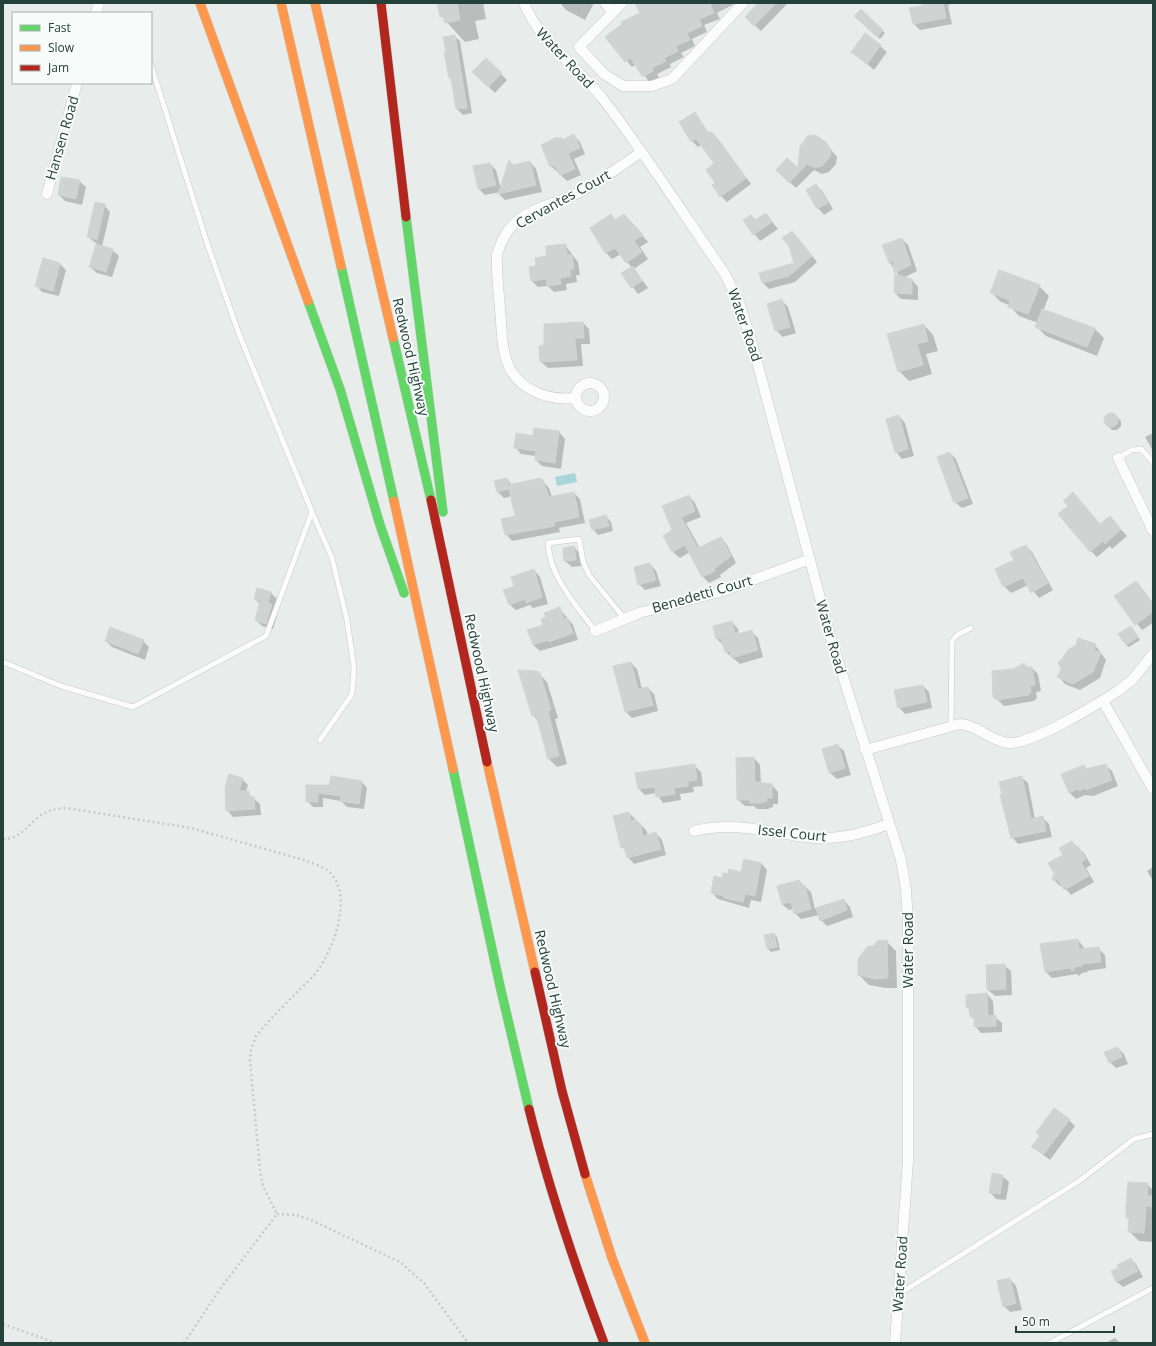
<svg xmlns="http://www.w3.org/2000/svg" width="1156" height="1346" font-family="'Open Sans',sans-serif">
<rect width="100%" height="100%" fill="#e8edeb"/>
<path fill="#a9d4db" d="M575 473 577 482 557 486 555 477Z"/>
<path fill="#0003" d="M438 3H483L486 19 475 21 479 39 465 42 441 16Z
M560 3H594L585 20 566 10Z
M640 3H736L717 13 720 19 704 25 707 32 692 39 695 46 681 53 684 57 670 64 671 67 657 74 659 77 650 83 636 64 632 67 607 37 641 14Z
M760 3H788L761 31 746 17Z
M924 3H951L948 6 952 24 920 30 913 23 929 6Z
M861 11 885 33 880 39 856 16Z
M454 36 460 41 472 113 463 115 457 109 453 81 450 78 445 53 447 52Z
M880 46 887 52 874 70 853 52Z
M486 59 507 80 495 93 474 72Z
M694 113 709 133H711L718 139 751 184 727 202 721 196 717 183 716 164 702 145 698 147 692 141Z
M573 135 580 142 585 154 574 159 581 175 567 181 551 166 558 140 561 139 563 140Z
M825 142 837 157 836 164 829 172 822 174 814 170 796 188 777 170H798Z
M530 162 536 169 542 192 505 200 499 194 500 192 485 195 479 189 490 164 496 170 501 189 513 166Z
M79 181 86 187 82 205 65 201 59 195Z
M816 185 822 191 833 209 824 215 818 208Z
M104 205 110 212 102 247 112 250 119 256 112 277 97 273 90 267 97 244 88 237Z
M766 214 778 229 760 241 744 221H755Z
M611 215 616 220 630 221 648 242 640 247 648 259 634 269 648 288 638 294 623 274 632 268 621 254 612 259 606 253 591 228Z
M798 238 817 262 795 282 769 289 763 283 795 264Z
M902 239 908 245 917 271 903 278 912 280 918 287V300L901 299 895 293 900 277 890 263 884 245Z
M565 245 578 262 580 275H576L577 282 566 284 567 290 554 292 548 286 538 287 532 281 537 266 547 257Z
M43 259 60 264 66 270 59 296 42 292 36 285Z
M1039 286 1049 296 1043 311 1094 328 1104 338 1097 356 1046 336 1036 326 1038 323 1019 316 1009 305 1001 302 991 292Z
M782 301 788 307 796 333 783 337 776 330Z
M583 323 589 329 590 344H581L583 366 548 368 541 362 545 346Z
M924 325 933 335 938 351 926 354 932 374 909 381 899 371Z
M1109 414H1114L1121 421V426L1117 430H1112L1105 423V418Z
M899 416 905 423 914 456 902 459 896 452Z
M559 432 565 439 561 469 542 466 536 460V456L521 454 515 447 534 437Z
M1153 433V451L1145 437Z
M950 453 956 459 973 504 962 508 955 502Z
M507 479 512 485 543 481 549 488 552 497 574 493 580 499 585 523 559 528 560 532 512 541 506 534 516 517 512 496 504 498 498 492Z
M689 496 695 503 701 517 686 523 700 548 721 538 727 545 736 563 720 575 721 577 709 583 703 577 690 552 680 558 673 552 664 536 673 531Z
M606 516 611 522 613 531 598 535 593 529Z
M1116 524 1127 536 1112 549 1110 546 1097 557 1091 551 1101 525Z
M1026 546 1032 552 1053 590 1039 598 1028 585 1011 593 1004 586 1016 561Z
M574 547 580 554 581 566 572 567 565 561 564 548Z
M650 564 656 571 661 586 645 590 639 584Z
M534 570 540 577 548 604 533 608 530 605 516 610 509 604 515 586Z
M1136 582 1153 603V623L1142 630 1115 596Z
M271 593 277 599 274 608 278 612 273 629 262 626 256 620 260 604 255 599Z
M559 608 573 625 578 640 540 651 533 645 544 625Z
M732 622 738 629 739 634 752 632 758 638 763 657 740 664 726 652 723 645 717 639Z
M1133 631 1140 640 1129 647 1126 645Z
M106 641H143L149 647 145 660 112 647Z
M1095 645 1106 660 1100 678 1080 690 1065 684 1059 677 1062 669Z
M631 663 637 669 642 689 648 688 654 694 658 711 632 718 626 712Z
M1024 664 1028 668H1032L1038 674 1041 691 1036 692 1037 698 1034 701 1004 706 994 696 1013 670Z
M537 672 547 682 558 718 555 719 567 764 557 767 549 759 539 722 533 715Z
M923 686 929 692 932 708 905 714 899 707Z
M837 745 844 751 851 775 837 779 830 773 823 750Z
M754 758 760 765 761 784 772 785 778 792V804H773V807L769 808V809H757L754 806H745L738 800Z
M1105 765 1112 771 1118 786 1093 796 1085 795 1076 799 1069 792 1084 766 1087 770Z
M695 766 701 772 703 786 693 787 694 792 680 794 681 800 663 803 656 793 645 795 639 789Z
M1021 777 1028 783 1035 819 1042 817 1049 824 1052 837 1018 844 1012 837Z
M242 779 248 785 246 792 260 804 261 815 233 817 227 810Z
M362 782 367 788 364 809 347 807 341 801 323 798V807H313L307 801V786H330Z
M629 813 646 830 648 836 656 833 662 840 666 855 634 864 628 857 627 851 622 847Z
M1072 842 1084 853 1091 865 1086 868 1094 882 1071 895 1063 886H1060L1054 880Z
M745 860 761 863 767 870 761 902 751 900 749 908 718 899 712 893 723 879 742 873Z
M1153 867V881L1147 871Z
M799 881 811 892 815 909 844 900 850 907 853 917 827 926 821 920 819 915 801 919 795 913 794 909 789 910 782 904 778 886Z
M774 934 777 937 780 950 771 952 768 949Z
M1078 940 1085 949 1098 948 1105 955 1106 968 1087 971 1088 972 1082 973 1079 976 1077 974 1052 978 1045 971Z
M886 941 896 951 897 988H885L869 985 859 975Z
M1004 965 1011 971 1012 995 995 996 988 990Z
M987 994 993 1001 994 1016 1002 1023V1032L981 1033 975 1026V1021L971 1016 970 1010 967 1007Z
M1118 1048 1124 1054 1128 1064 1116 1068 1110 1062Z
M1069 1120 1075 1126 1050 1160 1033 1147 1041 1136Z
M1002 1176 1009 1182 1006 1200 996 1199 990 1192Z
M1147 1184 1153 1190V1242L1139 1241 1129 1231 1130 1220 1127 1218Z
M1131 1259 1136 1264 1143 1277 1123 1287 1117 1282 1112 1272 1120 1268Z
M1010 1279 1016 1286 1022 1310 1010 1312 1004 1306Z
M1115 1338 1120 1343H1105Z"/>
<path fill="#cfd4d2" stroke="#d1d6d4" d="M437 3H457L460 20 445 23 443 16 440 17Z
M635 3H710L714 13 699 19 702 26 687 33 690 40 676 46 678 51 664 58 666 61 652 68 653 71 643 77 630 58 625 62 605 37 622 24 621 22 640 13Z
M758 3H776L754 26 745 17Z
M922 3H943L946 18 913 24 909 8 922 6Z
M861 9 883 30 877 37 854 16Z
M865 33 881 45 867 64 851 52Z
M455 35 467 108 456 109 451 78H449L444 52H446L443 37Z
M486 58 502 73 488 87 472 72Z
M695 112 708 133 712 132 746 178 720 197 712 185 715 183 706 170 714 163 696 139 691 142 679 122Z
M574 134 580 148 568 153 575 169 560 175 554 165 550 167 541 145 557 137V139L561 137 562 140Z
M815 135 826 142 831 150 830 157 822 166 815 168 807 164 789 183 776 170 787 158 798 168 800 146 808 136Z
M509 160 513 165 530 161 536 185 498 194Z
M490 163 496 185 478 189 473 166Z
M61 177 80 180 76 199 58 195Z
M816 184 828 203 817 209 806 190Z
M95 202 105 204 97 240 87 237Z
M766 213 772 222 753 235 743 220 751 215 755 220Z
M611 214 615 220 624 214 643 235 634 241 642 252 626 263 615 248 605 253 590 228Z
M792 231 812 256 789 276 762 283 759 273 794 263 789 246 782 238Z
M902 238 911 265 894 273 893 261 889 263 882 245Z
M96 244 113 249 106 272 89 267Z
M566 244 567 255H572L574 269H570L571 276 560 278 561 284 547 286 546 279 531 281 529 267 536 266 535 258 546 256V246Z
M43 258 60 263 53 291 35 286Z
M633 266 642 281 631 288 621 273Z
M999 270 1040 285 1028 314 1008 307 1010 300 990 293Z
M895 274 912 279V294L894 293Z
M782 299 790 327 775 331 767 304Z
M1042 309 1095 328 1087 347 1035 327Z
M583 322 584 338H575L577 360 540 362 539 346 544 345V324Z
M924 324 928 341 917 344 923 365 898 372 887 334Z
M1104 420a7 7 0 1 1 14 0a7 7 0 1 1-14 0Z
M899 415 908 449 895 453 886 419Z
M534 428 559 431 555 463 535 460 536 451 514 448 516 433 533 436Z
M950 452 968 498 954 503 937 457Z
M507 478 509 485 540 478 543 480 549 497 574 492 579 517 554 522 555 526 505 535 501 519 515 516 509 489 497 492 494 481Z
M1073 492 1100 524 1110 516 1121 529 1105 544 1103 541 1090 552 1058 514 1068 506 1063 501Z
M689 495 695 511 681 517 698 548 721 537 731 556 714 569 715 571 702 577 685 545 672 552 663 536 672 530 662 506Z
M606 515 609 526 592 530 589 520Z
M1026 545 1048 583 1031 593 1023 578 1003 587 995 569 1014 560 1010 552Z
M574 546 576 560 564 561 563 548Z
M650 563 656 580 638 585 634 567Z
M534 569 542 597 526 603 525 599 509 605 503 590 514 586 511 577Z
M1136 581 1153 603V612L1135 625 1114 596Z
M257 588 271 592 268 603 254 599Z
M260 601 272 604 266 624 255 620Z
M560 607 564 619 567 618 573 633 549 642 548 640 533 645 527 630 543 625 541 619 546 617 544 613Z
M732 621 735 633 739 632V634L752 630 758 650 732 658 730 651 725 652 721 638 716 639 713 626Z
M1131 626 1138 637 1126 645 1118 634Z
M110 627 144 640 138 654 105 641Z
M1078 638 1096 644 1094 650 1101 653 1093 672 1073 684 1057 677 1061 669 1058 662 1061 660 1068 650 1076 645Z
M631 662 638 689 648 687 653 705 625 712 613 666Z
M1024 663 1026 667H1032L1035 685 1030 686 1031 692 1028 695 997 700 993 697 992 671 1013 669Z
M518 670 537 671 540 673 551 710 548 711 559 756 548 759 536 715 532 716Z
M923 685 927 702 898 708 894 690Z
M838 744 845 768 829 773 822 749Z
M754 757 755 782 772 784V798H767V801L763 802V803H750V800H737L736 758Z
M695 764 697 780 688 781V786L674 788 675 794 656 797 655 787 638 789 635 773Z
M1106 764 1112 780 1086 790 1085 788 1079 791 1078 789 1069 793 1061 774 1084 765 1086 769Z
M229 774 243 778 239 791H249V797H254L255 809 226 811 225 788Z
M331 776 362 781 359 804 340 801 341 796 318 793V802H306V785H329Z
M1022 776 1031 819 1043 816 1046 831 1011 838 1000 795H1002L999 782Z
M629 812 631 821 636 819 637 824 640 823 643 836 656 832 661 849 627 858 624 847 621 848 613 816Z
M1072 841 1075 847 1078 846 1086 859 1081 862 1089 876 1064 890 1058 880H1052L1054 873 1048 863 1063 855 1059 848Z
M744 859 761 863 755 896 745 894 743 902 724 898V896L711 893 714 876 722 878 723 873 728 874 729 869 741 872Z
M799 880 801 886 805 885 811 909 794 914 791 902 782 904 777 886Z
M844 899 847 910 820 921 816 908Z
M774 933 777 947 767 949 764 935Z
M1078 939 1079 949 1099 947 1101 962 1082 964V966L1075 967 1073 971 1069 968 1045 972 1040 944Z
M887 940 888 978 875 979 858 975V959L868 946H874L877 941Z
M1005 964 1006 989 987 990 986 965Z
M987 993 988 1016 996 1015V1026L974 1027V1017H970L969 1007H966V995Z
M1118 1047 1122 1057 1109 1063 1104 1052Z
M1054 1108 1070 1119 1044 1154 1031 1147 1040 1136 1036 1133Z
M992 1173 1003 1175 1000 1194 989 1193Z
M1128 1182 1148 1183 1147 1196H1153L1152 1207 1146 1206 1144 1233 1128 1232 1129 1218H1126V1207Z
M1131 1258 1138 1271 1116 1282 1111 1271 1118 1268 1117 1265Z
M1010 1278 1016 1303 1003 1307 997 1281Z"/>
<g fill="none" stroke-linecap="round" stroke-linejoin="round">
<defs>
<path id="lane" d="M1118 458 1132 450 1141 449 1153 462
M312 512 332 558 347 620 354 668 352 694 320 740
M595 631C575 603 550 578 548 543L579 539 583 561 589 575 624 618
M3 662 61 686 133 707 266 636 312 512 239 334 208 246 151 65
M951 726 952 641 957 635 971 628
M899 1294 1079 1181 1134 1139 1153 1134
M1050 1343 1153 1288"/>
<path id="street" d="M524 3C540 43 577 66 603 99 646 155 685 216 725 274L739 302 752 343 830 635 901 860 906 889 908 923V1161L895 1343
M605 3 613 13
M622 3 579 47 604 74 623 86H652L672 79 743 3
M96 13 99 3
M47 194 77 83
M576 397a14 14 0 1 1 28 0a14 14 0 1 1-28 0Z
M575 398C547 401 515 389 506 359 501 344 502 326 500 310 499 292 496 273 497 255 501 242 505 232 515 223 531 208 556 203 576 194 599 182 620 167 641 152
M1118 458 1153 531
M595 631 639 613 723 591 810 559
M1103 701 1153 789
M865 750 960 724C978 725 990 741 1008 743 1031 745 1096 705 1118 691L1132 680 1153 654
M694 831C733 821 767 832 806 837 835 841 861 834 889 824"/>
<path id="fast" d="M406 217 443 512
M341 266 394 501
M308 301 340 389 380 525 404 593
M393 338 431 500
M453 769 500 986 529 1109"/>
<path id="slow" d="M200 3 308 301
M281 3 341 266
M315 3 393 338
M394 501 453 769
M487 762 535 972
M585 1174 612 1258 645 1343"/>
<path id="jam" d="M381 3 406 217
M431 500 487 762
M535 972 562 1091 585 1174
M529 1109C549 1189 575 1266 604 1343"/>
</defs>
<use href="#lane" stroke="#c5cac8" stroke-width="6"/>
<use href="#street" stroke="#c5cac8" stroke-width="11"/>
<use href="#fast" stroke="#c3ccc9" stroke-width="10"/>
<use href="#slow" stroke="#c3ccc9" stroke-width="10"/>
<use href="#jam" stroke="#c3ccc9" stroke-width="10"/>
<path stroke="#c3ccca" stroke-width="2.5" stroke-dasharray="2 3" stroke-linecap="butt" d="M3 839C21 839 26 826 40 816 48 810 56 809 66 808L191 828 304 860C314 864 327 867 333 876 351 900 334 948 318 970 313 977 306 984 299 990 285 1005 269 1020 256 1036L251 1050 250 1060 260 1170 263 1186 277 1214
M277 1214 296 1215 311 1220 400 1262 424 1283 468 1343
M3 1324 56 1343
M184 1343 220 1289 277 1214"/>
<use href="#lane" stroke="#fcfcfc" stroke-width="5"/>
<use href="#street" stroke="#fcfcfc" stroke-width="10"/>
<use href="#fast" stroke="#63d668" stroke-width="9"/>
<use href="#slow" stroke="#ff974d" stroke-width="9"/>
<use href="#jam" stroke="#b3261e" stroke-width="9"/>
</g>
<g text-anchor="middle" stroke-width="4" stroke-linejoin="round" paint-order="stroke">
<g font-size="14" fill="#24423a" stroke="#f7fbf9">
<text transform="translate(565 58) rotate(47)" y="5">Water Road</text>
<text transform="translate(62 138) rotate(-74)" y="5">Hansen Road</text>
<text transform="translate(563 199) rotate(-29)" y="5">Cervantes Court</text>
<text transform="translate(745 325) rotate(71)" y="5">Water Road</text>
<text transform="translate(411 357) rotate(77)" y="5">Redwood Highway</text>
<text transform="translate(702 594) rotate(-16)" y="5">Benedetti Court</text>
<text transform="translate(831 637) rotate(74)" y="5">Water Road</text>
<text transform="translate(482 673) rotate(78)" y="5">Redwood Highway</text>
<text transform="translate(792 833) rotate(6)" y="5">Issel Court</text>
<text transform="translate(908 950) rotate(-90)" y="5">Water Road</text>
<text transform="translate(553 989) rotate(77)" y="5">Redwood Highway</text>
<text transform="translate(900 1274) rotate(-86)" y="5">Water Road</text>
</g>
</g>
<rect width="1156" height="1346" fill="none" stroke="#24423a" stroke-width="8"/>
<rect x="12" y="12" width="140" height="72" fill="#f7fbf9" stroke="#a3b1ad"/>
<rect x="20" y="25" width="20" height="6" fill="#63d668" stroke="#a3b1ad"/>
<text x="48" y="32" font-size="12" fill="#24423a">Fast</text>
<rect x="20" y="45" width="20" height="6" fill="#ff974d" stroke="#a3b1ad"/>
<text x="48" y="52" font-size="12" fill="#24423a">Slow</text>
<rect x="20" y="65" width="20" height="6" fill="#b3261e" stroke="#a3b1ad"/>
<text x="48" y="72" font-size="12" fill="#24423a">Jam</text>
<path d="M1016 1326v6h98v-6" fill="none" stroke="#24423a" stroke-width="2"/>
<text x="1022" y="1326" font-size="12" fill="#24423a" stroke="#f7fbf9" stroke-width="3" paint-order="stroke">50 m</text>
</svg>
